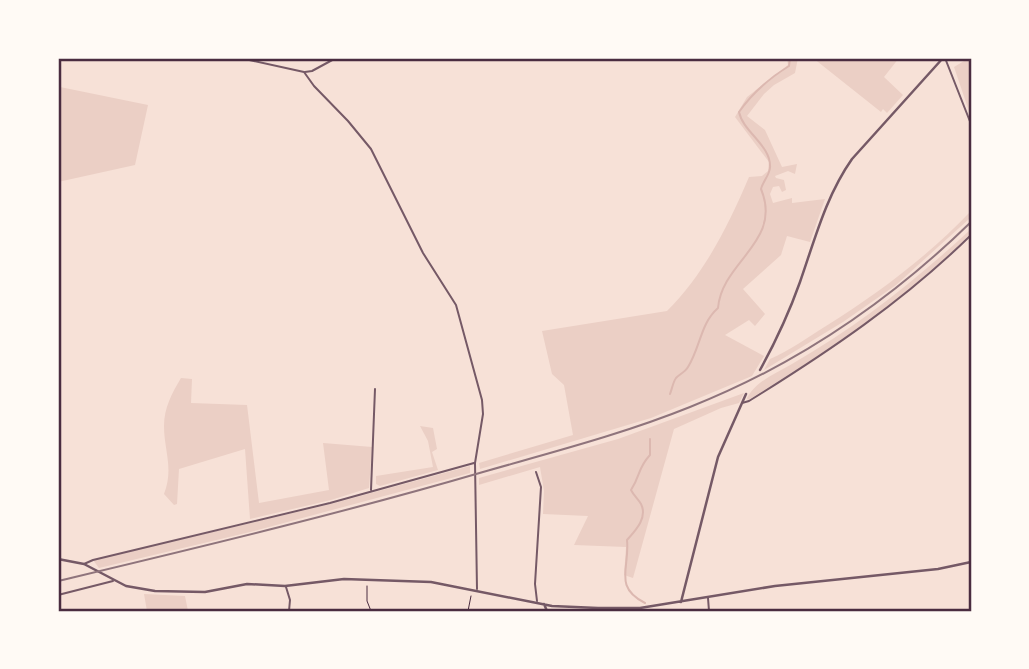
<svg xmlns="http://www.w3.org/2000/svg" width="1029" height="669" font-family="'Noto Serif',serif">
<rect width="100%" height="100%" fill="#f7e1d7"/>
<path fill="#ebcfc5" d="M787 58H798L795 73 774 85 764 94 747 116 765 130 782 167 797 164 795 174 788 171 775 176 776 178 784 180 786 190 782 192 779 186 773 187 770 194 773 203 792 198V203L825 199 810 242 787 236 781 255 743 289 765 314 755 326 749 320 725 335 764 356 752 376 651 418 480 469 479 463 573 435 564 385 552 374 542 331 667 311C705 273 728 226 749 177L762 176 768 171 769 162 735 117 747 97 788 65Z
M813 58H899L884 77 903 95 887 113 883 109 881 112Z
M969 58H971V117L954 67Z
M58 80H60V87L148 105 135 165 58 182Z
M971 211 969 219 896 285 843 322 764 370 770 359C789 351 808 337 826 326 879 293 928 256 971 211Z
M971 229V233C906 300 828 351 748 400L747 398C756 381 775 374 792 364 858 326 915 281 971 229Z
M181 378 192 379 191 403 247 405 259 503 329 490 323 443 372 447 369 488 331 500 250 519 245 449 179 469 177 504 174 505 164 494C174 469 164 450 164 426 164 408 172 393 181 378Z
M744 393 739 403 721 408 674 429 633 578 624 575 626 547 574 545 588 516 543 514 544 491 540 467 479 485V478L618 439Z
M420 426 433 428 437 449 432 452 438 470 380 486 376 484V476L433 467 428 441Z
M470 466V473L250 532 99 568 93 560 331 504Z
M144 594 185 596 188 611H147Z"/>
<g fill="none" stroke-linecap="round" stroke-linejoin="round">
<path stroke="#dcb8b0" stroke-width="2" d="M670 394C672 389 673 382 676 378 680 374 685 372 688 367 701 346 700 324 718 308 722 261 783 242 761 189 763 181 769 176 770 168 772 146 743 132 739 112 753 92 768 79 789 66L790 58
M645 603C613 587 630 568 627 540 635 531 648 518 641 504 638 499 634 496 631 490 641 475 637 469 650 455V439"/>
<path stroke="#4a2c40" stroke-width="1" d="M367 586V601L371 611
M468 611 471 596"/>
<path stroke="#755966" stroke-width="2" d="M240 58 304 72 314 86 348 121 371 149 423 253 456 305 482 400 483 414 475 463 477 589
M945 58 971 124
M305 72 312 71 336 58
M742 403 749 401C828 352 904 301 971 235
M536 472 541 487 535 584 537 601
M371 490 375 389
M84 564 93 560 330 503 474 463
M286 587 290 600 289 611
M58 595 113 581
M708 598 709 611"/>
<path stroke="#755966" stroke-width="2.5" d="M760 370C776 341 789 313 800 282 815 239 826 196 852 159L943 58
M58 559 84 564 126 586 155 591 205 592 247 584 285 586 344 579 431 582 552 606 598 608H640L775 586 938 569 971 562
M681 602 718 457 746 394
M544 604 547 611"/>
<path stroke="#8f747c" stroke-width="2" d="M58 581C200 547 343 513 483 472 553 452 623 434 690 407 796 365 890 301 971 222"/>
</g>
<rect width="1029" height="669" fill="none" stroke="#fffaf5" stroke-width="119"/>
<rect x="60" y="60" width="910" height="550" fill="none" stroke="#4a2c40" stroke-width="2.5"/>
</svg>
